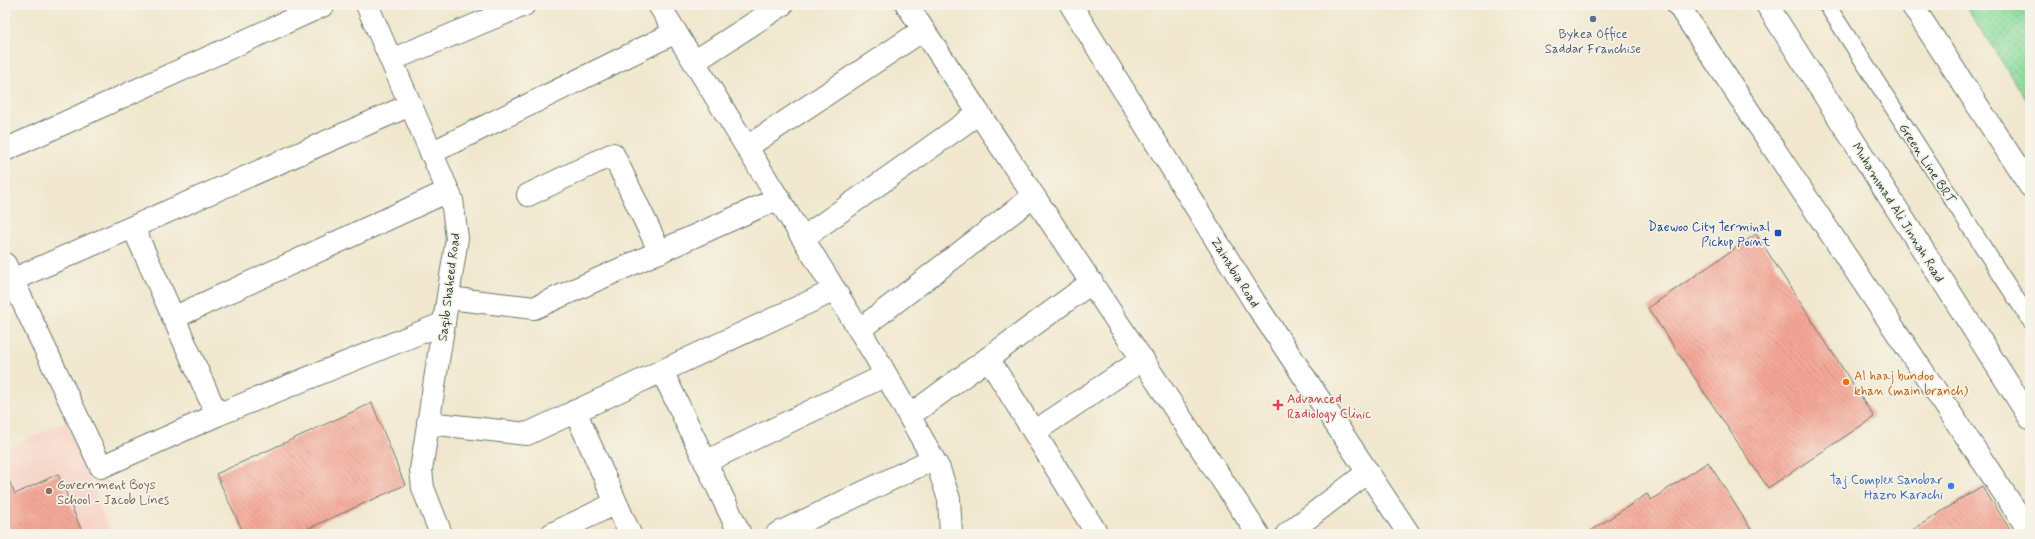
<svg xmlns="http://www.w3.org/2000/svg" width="2035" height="539" font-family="Mynerve,sans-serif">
<defs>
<pattern id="grass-dots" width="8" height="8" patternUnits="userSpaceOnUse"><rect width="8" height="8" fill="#8bdc9d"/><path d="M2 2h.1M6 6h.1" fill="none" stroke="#71b481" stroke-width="1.8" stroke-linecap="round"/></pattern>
<pattern id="building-back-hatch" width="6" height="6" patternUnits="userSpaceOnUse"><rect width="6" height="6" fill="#f5a797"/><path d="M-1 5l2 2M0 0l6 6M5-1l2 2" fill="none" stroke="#c6897c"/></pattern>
</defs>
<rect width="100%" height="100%" fill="#f7f3e8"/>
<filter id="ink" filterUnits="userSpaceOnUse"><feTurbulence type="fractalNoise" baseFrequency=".025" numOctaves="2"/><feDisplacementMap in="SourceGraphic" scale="8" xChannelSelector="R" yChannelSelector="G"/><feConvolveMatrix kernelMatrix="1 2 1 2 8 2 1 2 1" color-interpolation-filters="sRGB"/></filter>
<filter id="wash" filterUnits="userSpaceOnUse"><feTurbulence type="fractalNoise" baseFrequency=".012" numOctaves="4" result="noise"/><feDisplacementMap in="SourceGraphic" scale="16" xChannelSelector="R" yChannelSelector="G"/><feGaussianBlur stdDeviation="0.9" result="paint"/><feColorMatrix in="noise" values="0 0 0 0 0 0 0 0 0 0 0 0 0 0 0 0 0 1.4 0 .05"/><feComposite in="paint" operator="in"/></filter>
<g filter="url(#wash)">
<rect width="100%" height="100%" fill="#f0e7ce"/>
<path fill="#f7d1c6" d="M66 422 111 534H5V449Z"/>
<path fill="url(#grass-dots)" stroke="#558c68" d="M1965 5H2030V105Z"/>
<g id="blocks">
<path fill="url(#building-back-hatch)" d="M1756 234 1874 417 1768 488 1648 308Z
M372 403 405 485 296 534H244L216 474Z
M1708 462 1754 534H1586L1647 494 1651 500Z
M5 472 15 494 58 474 83 534H5Z
M1982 486 2013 534H1906Z"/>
</g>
</g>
<g filter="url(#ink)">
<use href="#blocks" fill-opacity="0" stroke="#68786a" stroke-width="1"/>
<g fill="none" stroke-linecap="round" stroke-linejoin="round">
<defs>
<path id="lane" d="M1827 5 2030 320"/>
<path id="street" d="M659 5 876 357 939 469 949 499 951 534
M907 5 1258 534
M1678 5 2030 532
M391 60 524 5
M694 62 782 5
M747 147 923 30
M5 150 324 5
M431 153 676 32
M528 195 613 154 660 252
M133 227 217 415
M803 238 979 113
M5 264 101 467 217 415 444 323
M12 280 410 105
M448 298 534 308 779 198
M173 318 448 191
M859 330 1034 196
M988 358 1097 534
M575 411 630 534
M909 416 1092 282
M428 423 527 434 662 371
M1034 432 1143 359
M705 462 886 375
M552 534 616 503
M740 534 662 371 835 290
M777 534 933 459
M1287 534 1368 472"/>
<path id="secondary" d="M367 5 452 200 457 238 421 470 423 488 441 534
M1071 5 1255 303 1409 534"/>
<path id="highway" d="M1767 5 2030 418
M1912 5 2030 186"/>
</defs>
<use href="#lane" stroke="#68786a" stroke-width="18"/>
<use href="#street" stroke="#68786a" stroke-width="24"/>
<use href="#secondary" stroke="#68786a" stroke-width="24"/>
<use href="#highway" stroke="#68786a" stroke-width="24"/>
<use href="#lane" stroke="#fff" stroke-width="16"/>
<use href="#street" stroke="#fff" stroke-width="22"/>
<use href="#secondary" stroke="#fff" stroke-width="22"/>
<use href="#highway" stroke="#fff" stroke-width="22"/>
</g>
</g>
<circle fill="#5c6f8a" stroke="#f7f3e8" stroke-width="1.5" cx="1593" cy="19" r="4"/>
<rect fill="#1a4fb4" stroke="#f7f3e8" stroke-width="1.5" x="1774" y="229" width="8" height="8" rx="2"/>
<circle fill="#e8710a" stroke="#f7f3e8" stroke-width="1.5" cx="1846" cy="382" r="4"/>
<path fill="#e0444e" stroke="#f7f3e8" stroke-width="1.5" d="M1276 399h4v4h4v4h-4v4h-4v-4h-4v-4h4z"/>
<circle fill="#3f7fe0" stroke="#f7f3e8" stroke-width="1.5" cx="1951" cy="486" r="4"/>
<circle fill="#8d6e63" stroke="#f7f3e8" stroke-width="1.5" cx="49" cy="491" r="4"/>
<g text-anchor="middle" stroke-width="3.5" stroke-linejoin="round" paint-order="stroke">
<g font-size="13" fill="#4e5e75" stroke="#f7f3e8">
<text x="1593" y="38">Bykea Office<tspan x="1593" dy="15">Saddar Franchise</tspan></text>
</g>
<g font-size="13" fill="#1f3d34" stroke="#f7f3e8">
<text transform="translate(1928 163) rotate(57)" y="5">Green Line BRT</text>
<text transform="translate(1899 212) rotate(58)" y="5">Muhammad Ali Jinnah Road</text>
<text transform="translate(1236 272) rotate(58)" y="5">Zainabia Road</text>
<text transform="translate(448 287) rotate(-83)" y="5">Saqib Shaheed Road</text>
</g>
<g font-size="13" fill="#164399" stroke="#f7f3e8" text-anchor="end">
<text x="1770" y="231">Daewoo City Terminal<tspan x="1770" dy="15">Pickup Point</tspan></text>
</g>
<g font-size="13" fill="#c56008" stroke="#f7f3e8" text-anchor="start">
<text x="1854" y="380">Al haaj bundoo<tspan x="1854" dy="15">khan (main branch)</tspan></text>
</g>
<g font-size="13" fill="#be3a42" stroke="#f7f3e8" text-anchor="start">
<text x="1287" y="403">Advanced<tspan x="1287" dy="15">Radiology Clinic</tspan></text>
</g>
<g font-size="13" fill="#366cbe" stroke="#f7f3e8" text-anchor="end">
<text x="1943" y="484">Taj Complex Sanobar<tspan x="1943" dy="15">Hazro Karachi</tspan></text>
</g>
<g font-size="13" fill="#785e54" stroke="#f7f3e8" text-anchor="start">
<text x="57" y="489">Government Boys<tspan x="57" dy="15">School - Jacob Lines</tspan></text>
</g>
</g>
<rect width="2035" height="539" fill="none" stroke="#f7f3e8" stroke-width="20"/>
</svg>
